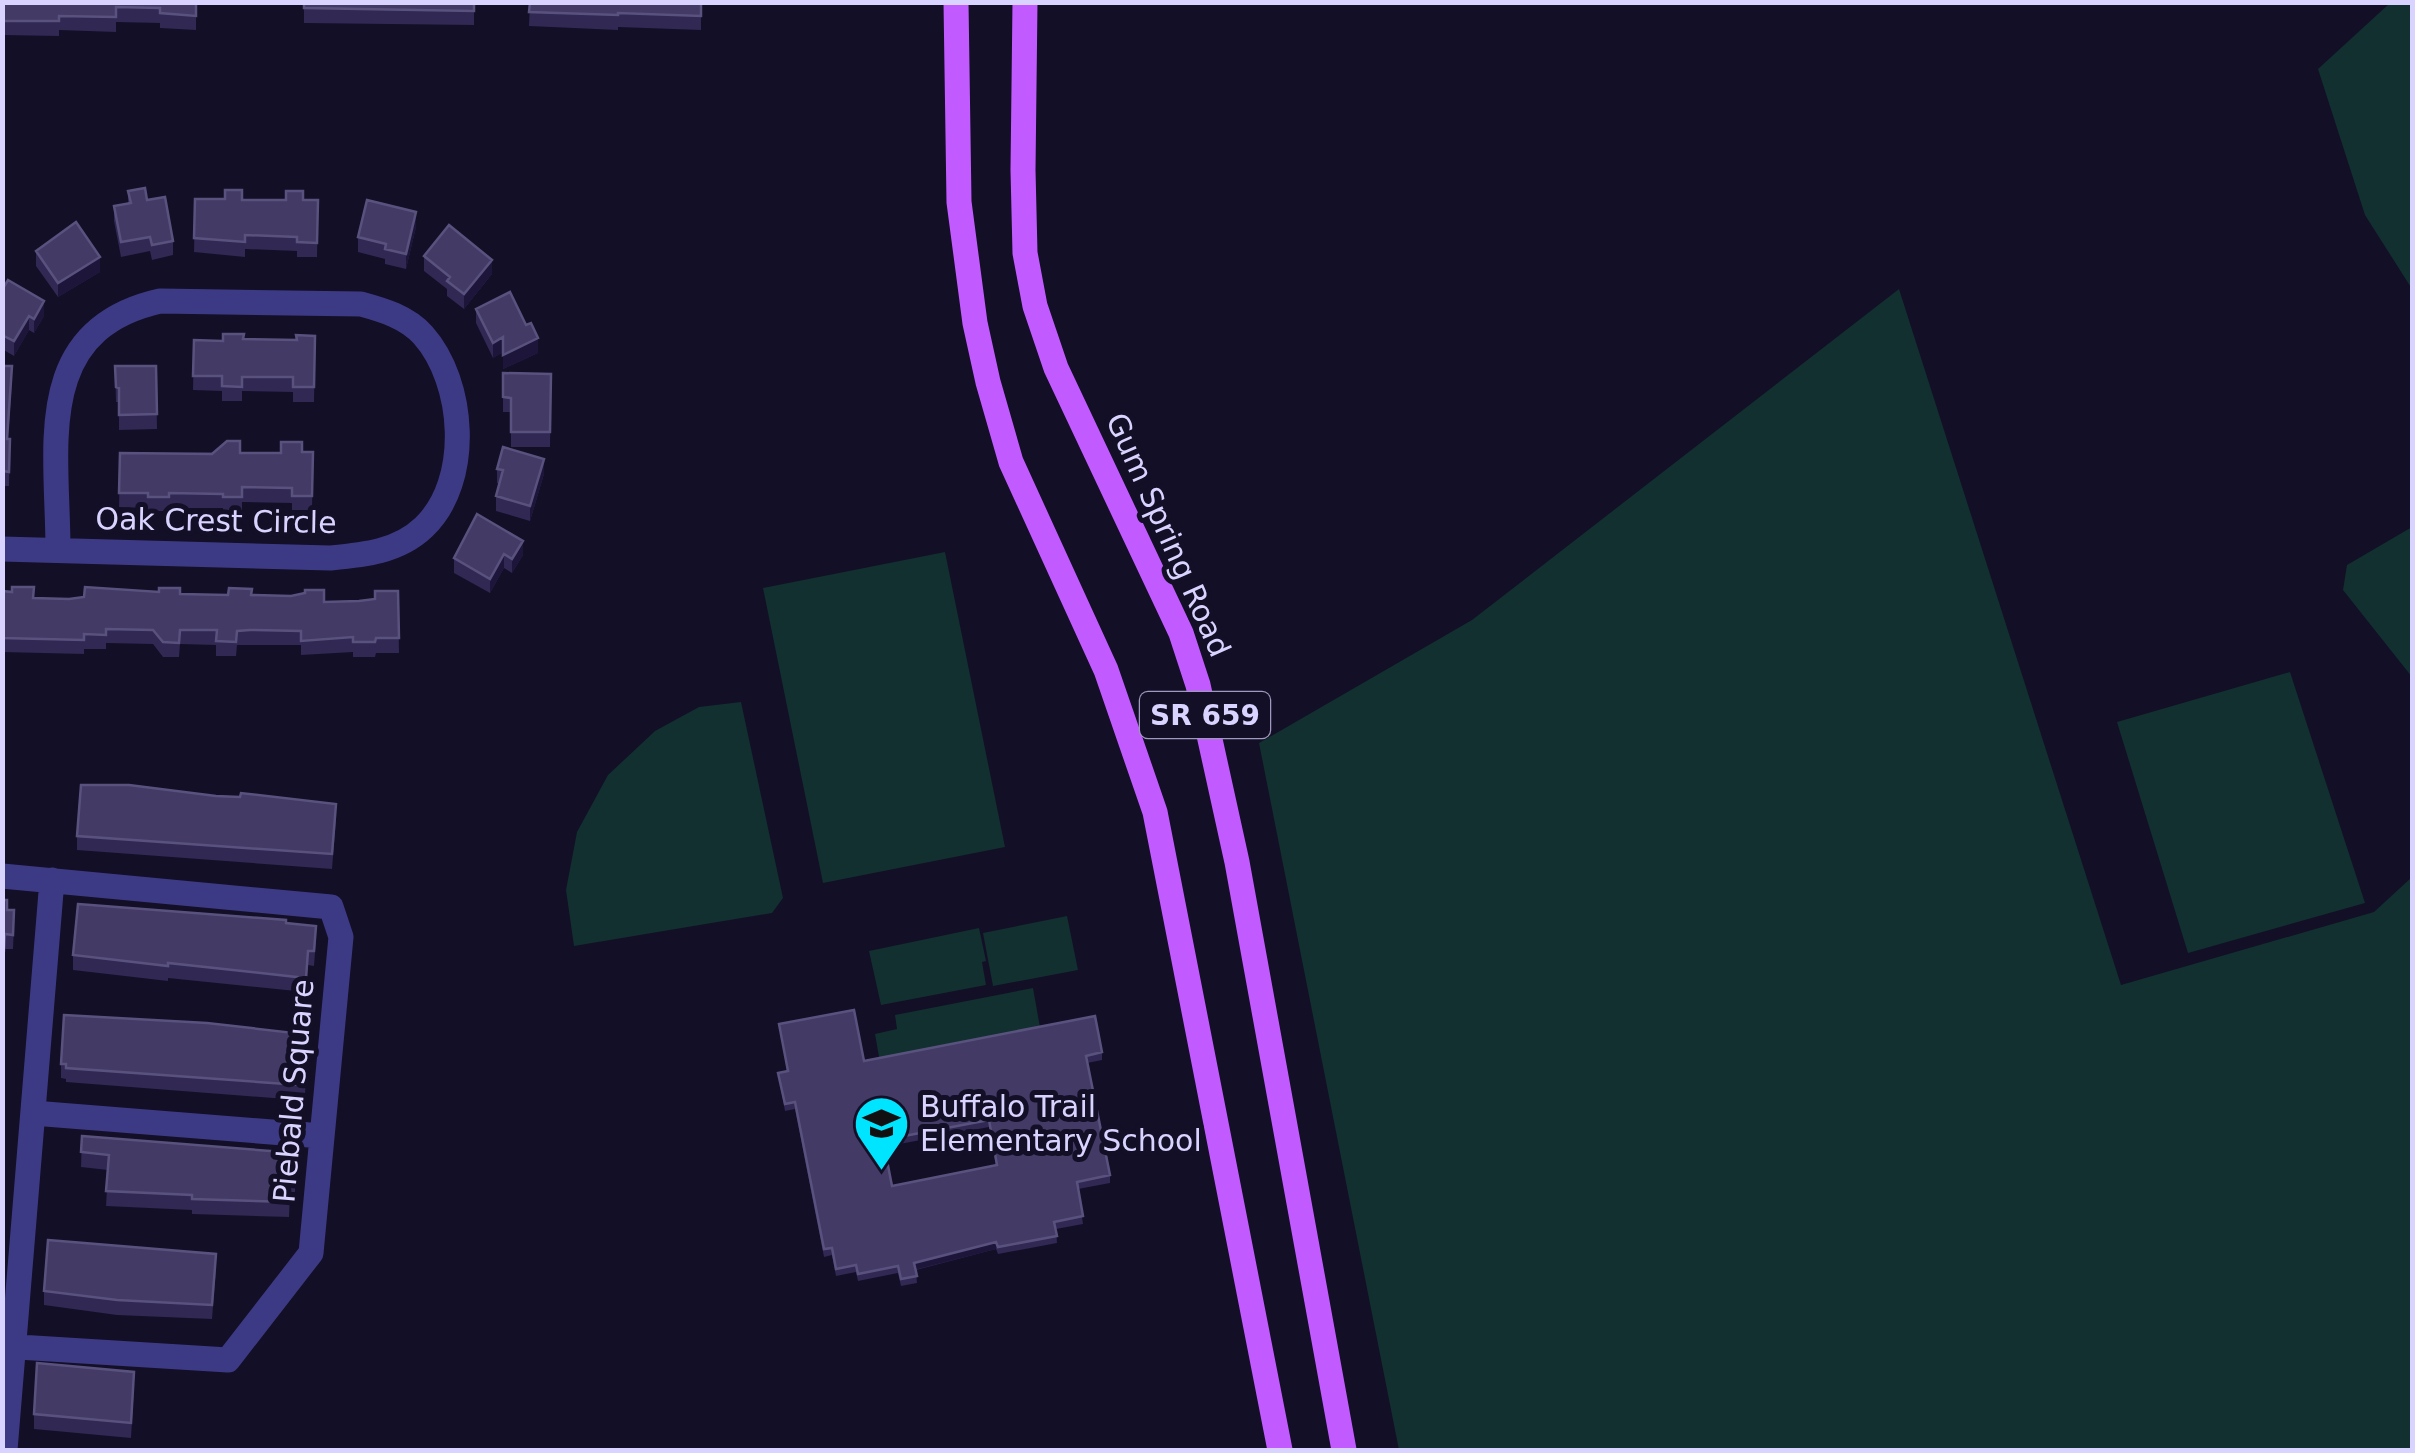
<svg xmlns="http://www.w3.org/2000/svg" width="2415" height="1453" font-family="'DejaVu Sans',sans-serif">
<rect width="100%" height="100%" fill="#130f26"/>
<path fill="#12302f" d="M2390 3H2412V289L2365 215 2318 69Z
M1899 289 2121 985 2374 912 2412 877V1450H1399L1259 743 1472 620Z
M2412 527V677L2343 590 2347 565Z
M945 552 1005 847 823 883 763 588Z
M2290 672 2365 903 2188 953 2117 722Z
M741 702 783 898 772 913 574 946 566 890 577 832 608 775 655 731 699 707Z
M1067 916 1078 970 993 986 983 933Z
M979 928 986 961 982 962 986 985 881 1005 869 951Z
M1033 988 1041 1033 881 1068 875 1034 897 1029 895 1015Z"/>
<g fill="none" stroke-linecap="round" stroke-linejoin="round">
<path stroke="#3d3a85" stroke-width="25" d="M2 549 330 558C363 555 398 552 424 527 472 481 465 382 423 335 407 317 383 310 361 304L160 301C31 330 58 448 58 550
M2 876 331 907 341 937 311 1253 228 1360 2 1346
M33 1113 322 1136
M5 1450 52 880"/>
<path stroke="#c25bff" stroke-width="25" d="M956 2 959 202 975 323 988 382 1011 462 1106 670 1155 812 1280 1450
M1025 2 1023 170 1025 253 1035 306 1056 368 1181 633 1198 685 1237 862 1344 1450"/>
</g>
<path fill="#312854" fill-rule="evenodd" d="M2 2H196V30L160 28V23L116 22V32L59 30V36L2 35Z
M304 2H474V25L304 23Z
M530 2H701V30L618 27V30L529 26Z
M128 191 147 200 173 241V255L152 260 150 251 121 257 114 221V206L128 204Z
M195 199 318 200 317 257H297V251L245 249V257L194 252Z
M416 227 406 269 385 264V259L358 252V237Z
M36 251 100 272 58 297 36 266Z
M424 256 492 274 464 309 447 296V289L424 271Z
M2 290 44 316 34 333 29 330 14 356 2 349Z
M476 309 538 353 503 369V352L493 358 476 323Z
M315 336 314 402H293V392L242 391V401H222V391L193 390 194 340H297Z
M2 366 12 381 8 439H10L9 486H3V503Z
M115 366H156L157 429 119 430V402H116Z
M503 373 551 374 550 447H511V412H503Z
M313 452 312 510H292V503L242 502V512H223V508H169V511H148V508L119 507 120 453Z
M497 469 544 474 530 521 496 511V496L499 484 497 483Z
M523 541V555L512 573 504 568 490 593 454 573V558Z
M2 591 33 598 69 599 180 594 251 595 324 602 359 601 375 599 398 591 399 653H376L375 657H353V652L301 655V645H237L236 656H216V645L180 644 179 657H163L153 644 106 643V649H84V654L2 652Z
M336 819 332 869 77 850V836Z
M2 900 14 925 13 949H5L4 964H2Z
M286 923 316 940 314 966 308 965 306 992 168 978V981L73 970V955Z
M779 1024 864 1061 1102 1052V1060L1087 1063 1110 1175V1183L1078 1189 1083 1224 1056 1229 1057 1243 998 1254 996 1249 916 1270 917 1283 901 1286 898 1273 858 1281 856 1272 836 1276 832 1255 824 1257 795 1109 785 1111 778 1073 787 1071ZM989 1127 996 1166 892 1186 884 1147Z
M302 1057 306 1071 305 1096H299V1100L66 1082V1079L61 1078V1064Z
M82 1136 296 1167 295 1192H290L289 1217 192 1214V1210L106 1206 108 1170 81 1167Z
M216 1268 212 1319 117 1315 44 1305V1291Z
M134 1387 131 1438 34 1429V1414Z"/>
<path fill="#1d163a" d="M416 212V227L406 269V254Z
M100 257V272L58 297V283Z
M492 260V274L464 309V294Z
M44 301V316L34 333V319Z
M29 316V330L14 356V341Z
M503 337V352L493 358V343Z
M538 338V353L503 369V355Z
M544 459V474L530 521V506Z
M523 541V555L512 573V559Z
M504 554V568L490 593V579Z
M996 1242V1249L914 1270V1263Z"/>
<path fill="#433a66" stroke="#5a527e" stroke-width="2.5" fill-rule="evenodd" d="M2 2H196V16L160 13V8L116 7V17L59 16V21H2Z
M304 2H474V11L304 8Z
M530 2H701V16L618 13V15L529 12Z
M145 188 147 200 165 197 173 241 152 245 150 237 121 242 114 206 131 203 128 191Z
M225 190H242V200H286V191H303V200H318L317 243 297 242V237L245 235V242L194 238 195 199H225Z
M367 200 416 212 406 254 385 249 386 244 358 237Z
M76 222 100 257 58 283 36 251Z
M449 225 492 260 464 294 447 281 450 277 424 256Z
M8 280 44 301 34 319 29 316 14 341 2 335V290Z
M510 292 526 325 531 323 538 338 503 355V337L493 343 476 309Z
M223 334H244L243 339 297 340 296 335 315 336 314 387H293V377H242V387L222 386V376H193L194 340 223 341Z
M2 366H12L7 439H10L9 472 3 471V489Z
M115 366H156L157 414 119 415V388L116 387Z
M503 373 551 374 550 432H511V398L503 397Z
M227 441H240V453H281V442H302V452H313L312 496H292V488L242 487V497H223V494L169 493V497H148V493H119L120 453 212 454Z
M503 447 544 459 530 506 496 496 503 470 497 469Z
M477 514 523 541 512 559 504 554 490 579 454 558Z
M12 587H34L33 598 69 599 84 597 85 587 159 592V588H180V594L228 595 229 588 252 589 251 595 291 596 305 593V590H324V602L359 601 375 599V591H398L399 638H376L375 642H353V637L301 641V631L250 630 237 631 236 642 216 641 217 630H180L179 643 163 642 153 630 106 629V635L84 634V640L2 638V591L12 592Z
M81 785H129L216 796 240 797 241 793 336 804 332 854 77 836Z
M2 900H7V910H14L13 935 5 934 4 950 2 949Z
M78 904 286 920V923L316 926 314 951H308L306 978 168 963V966L73 955Z
M854 1010 864 1061 1095 1016 1102 1052 1086 1056 1110 1175 1077 1182 1083 1216 1054 1222 1057 1236 998 1247 996 1242 914 1263 917 1276 901 1279 898 1266 858 1274 856 1265 836 1269 832 1248 824 1249 795 1102 785 1104 778 1073 788 1071 779 1024ZM989 1120 997 1165 892 1186 883 1140Z
M64 1015 207 1023 303 1034 301 1057H306L305 1082 299 1081V1085L66 1068V1064H61Z
M82 1136 296 1153 295 1177H290L289 1202 192 1199V1195L106 1191 109 1155 81 1152Z
M48 1240 216 1254 212 1305 117 1300 44 1291Z
M37 1363 134 1372 131 1423 34 1414Z"/>
<defs>
<symbol id="school-pin" viewBox="-11 -11 22 30"><path d="M0 17L-7.5 6A9.5 9.5 0 1 1 7.5 6Z" fill="#00e5ff" stroke="#130f26"/><path d="M0-5L7-2L0 1L-7-2ZM-4 1L0 2.5L4 1V4Q0 6-4 4Z" fill="#111"/></symbol>
</defs>
<g fill-rule="evenodd">
<use href="#school-pin" x="850" y="1092" width="63" height="86"/>
</g>
<g text-anchor="middle" stroke-width="10" stroke-linejoin="round" paint-order="stroke">
<rect fill="#130f26" stroke="#9e99be" stroke-width="2.5" x="1140" y="692" width="130" height="46" rx="8"/>
<g font-size="28" font-weight="bold" fill="#d9d4ff">
<text x="1205" y="725">SR 659</text>
</g>
<g font-size="30" fill="#d9d4ff" stroke="#130f26">
<text transform="translate(216 521) rotate(1)" y="10">Oak Crest Circle</text>
<text transform="translate(1168 535) rotate(66)" y="10">Gum Spring Road</text>
<text transform="translate(294 1091) rotate(-85)" y="10">Piebald Square</text>
</g>
<g font-size="30" fill="#d9d4ff" stroke="#130f26" text-anchor="start">
<text x="920" y="1117">Buffalo Trail<tspan x="920" dy="34">Elementary School</tspan></text>
</g>
</g>
<rect width="2415" height="1453" fill="none" stroke="#d9d4ff" stroke-width="10"/>
</svg>
